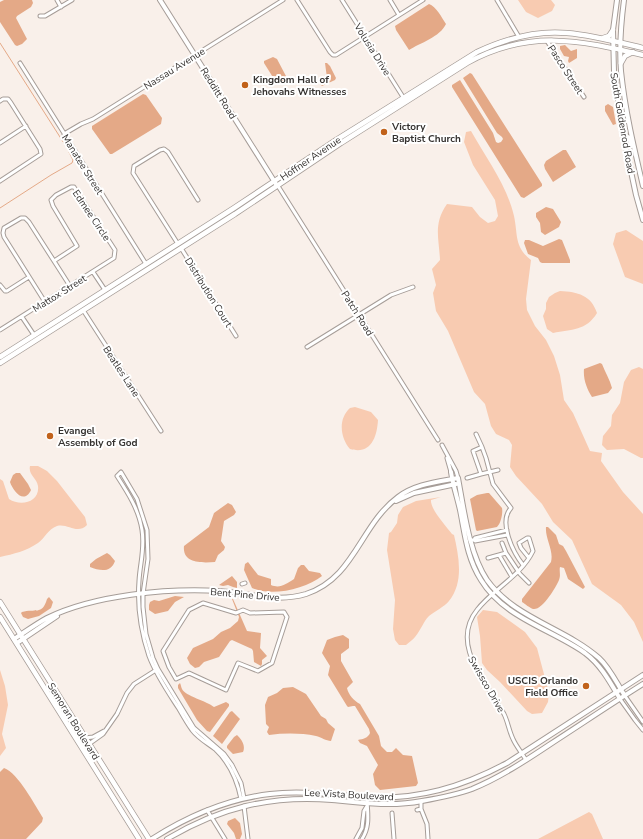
<svg xmlns="http://www.w3.org/2000/svg" width="643" height="839" font-family="'Nunito Sans',sans-serif">
<rect width="100%" height="100%" fill="#f9f0ea"/>
<path fill="#f8cbb1" d="M518 0H551L555 5 552 11 538 18 526 12Z
M471 131C486 158 507 185 514 216 518 234 514 247 531 260L526 299 527 310 535 326 546 340 554 356 560 375 564 400 573 413 590 451 602 453 601 461 623 492 643 514V642L634 622 621 605 592 584 572 540 553 522 542 504 516 476 510 467 512 445 509 440 496 434 491 426 485 404 474 392 448 331 436 311 433 293 436 285 432 269 440 260C439 238 433 224 447 204L472 207 480 217 488 223 495 221 498 216 495 200 473 165 464 142 466 132Z
M626 230 643 241V284L625 277 613 244 616 233Z
M560 291C578 292 591 295 597 313 586 331 572 329 553 333L547 329 543 316 546 309V303L549 297 555 293Z
M639 367 643 369V458H641L624 449 607 450 602 445 603 436 611 426 612 415 620 403 624 382 631 370Z
M355 407 371 412 378 420C377 437 371 455 350 449 340 437 338 419 350 408Z
M30 466H38L47 471 57 481 85 517 87 525C77 535 68 523 57 526 48 529 45 538 38 543 26 551 14 554 0 557V479L3 481 9 499C21 507 40 502 38 486 37 478 28 475 30 466Z
M441 497 431 500C430 509 446 526 452 534L454 535C459 557 464 582 449 601 444 607 435 611 429 616 423 622 421 630 415 637 413 640 409 642 406 645H399L395 640 393 629 395 600 387 550 389 533 391 532 397 523 398 515 403 507 416 501Z
M483 610 497 612 525 632 537 648 549 693 548 702 542 713 532 714 527 711 500 682 487 670 482 663 480 636 477 617Z
M0 670 5 686 8 705 2 734 6 748 0 756Z
M589 812 592 814 603 839H538Z"/>
<path fill="#e4a987" d="M4 0H32L33 3 31 7 17 16 16 18 27 39 22 44 17 46 15 45 0 22V2Z
M429 4C436 6 442 18 446 24 440 37 420 43 409 50L396 30 395 26Z
M565 45 571 51 577 49V58L569 63 568 61 569 57 564 56 560 49V46Z
M273 57 277 59 287 78 280 83 274 79 264 63V61Z
M325 63H327L330 66 336 78 335 80 322 86 320 84 327 78Z
M470 73 472 74 542 184V186L524 198 521 197 452 87V85L460 80 493 133 496 142 498 143 501 142 503 139 502 137 497 133 463 78Z
M143 94 146 95 162 118 161 124 112 154H110L92 129V126Z
M608 104 613 107 616 124 613 125 605 111V106Z
M563 150H566L576 167 553 182 545 169 544 165 546 161Z
M546 207 553 209 561 222 559 227 545 235 541 232 540 223 536 217V213Z
M559 239 562 240 570 260V263H542L540 262 538 258 528 254 524 243 525 240H529L543 246Z
M600 363 602 364C605 372 610 380 612 388L608 393 592 397C587 389 583 379 584 369Z
M16 473H20L28 484 31 490C24 505 13 491 10 482L13 475Z
M487 493H489L502 508C503 513 501 523 497 527L477 531 476 530 470 499 477 495Z
M228 503 232 505 236 512 234 515 224 521 221 541 225 547 224 550 218 555 215 562C203 563 182 564 184 546L209 527 214 513Z
M546 527H548L556 535 559 544 563 546 566 551 585 587 583 589 568 579 564 568 560 567C559 571 561 575 559 580 556 587 542 611 533 609 530 608 525 604 522 602V599L551 562C554 550 545 539 546 527Z
M107 553 110 555 115 561C111 573 100 571 90 567V564L96 559Z
M248 562 258 575 271 579V585C280 589 286 584 294 579L298 568 301 565H304L309 571 320 573 322 576C306 589 271 597 252 588L244 570 245 564Z
M232 576 237 582V588L233 587 228 585 223 586 219 585Z
M175 596 184 597 175 602 168 611 155 614 149 610V605L150 602 154 600 159 601Z
M49 597 53 602 51 608 39 616 28 619 23 617 21 613 22 612C35 608 42 616 47 599Z
M232 599H233L247 631 261 633 260 648 267 656 262 660V664L261 666 254 662 253 651 252 649 232 640 230 641 219 657 204 662 199 667 195 668 190 664 187 658 193 648 213 639 221 632 230 628 238 621 239 617Z
M343 635 349 639V648L341 654V661L353 682 347 688C348 694 354 701 360 704L379 736 381 746 387 752H392L396 748 403 755 412 756 418 783 416 786 380 790 375 785 373 774 378 765 367 746 360 743 358 740C363 739 368 738 370 733L369 729 355 706H353L348 707 347 706 328 675 330 666 322 653 327 640 335 637Z
M180 683C181 685 181 687 182 689 185 696 207 701 214 707L226 702 229 704V706L210 732 207 731 197 720 178 688V685Z
M293 687 306 694 321 716 326 719 328 723 335 729 331 741C326 741 321 737 316 736 301 733 285 733 269 735L267 732 269 727 266 724 265 705 268 697 277 693 283 688Z
M232 711 240 719 222 744 213 736 230 712Z
M237 735C241 739 246 745 243 752L233 754 227 748V746L234 737Z
M4 768C18 773 35 805 43 818L42 822 26 839H0V772Z
M235 818 240 823 242 834 240 839H236L234 833 227 824 228 821Z"/>
<g fill="none" stroke-linecap="round" stroke-linejoin="round">
<path stroke="#e4a987" stroke-width="1" d="M0 43 67 148 73 160 72 163 51 175 0 208"/>
<defs>
<path id="street" d="M57 0 61 7
M297 0 330 52 333 55H336L423 0
M342 0 403 97
M390 0 399 15
M497 0 519 37
M40 16H45L72 0
M547 41 584 97
M20 63 146 264
M0 101 3 99H8L11 103 40 149 41 154 0 181
M64 134 81 124 93 119 283 0
M0 143 26 126
M278 186 438 440
M178 244 133 173 134 166 160 150 164 149 168 152 198 200
M181 248 236 336
M93 272 105 290
M0 285 5 291H7L29 277
M45 302 4 237 3 233 4 228 21 218H25L29 222 70 286
M83 310 161 431
M22 317 34 335
M0 330 114 258 115 250 74 187H71L56 195 51 200 53 206 77 246 54 261
M307 347 391 295 413 287
M476 434 482 447
M442 445 456 471 458 478
M447 458 451 472
M481 474 498 470
M467 478 481 474 473 451 482 447 486 458 493 484 511 508C498 522 513 552 523 565
M470 540H474L475 541 507 535
M474 540 475 538 507 530
M502 543 506 553
M499 555 512 577
M488 558 506 553 520 574 529 583
M242 584 245 583
M203 603 236 613 243 610 250 613 284 612 287 617 272 663 258 671 238 663 226 690 189 673 176 679 169 667 163 651 189 610Z
M625 696 643 722
M620 699 635 720 643 730
M85 738 93 737 104 731
M89 744 103 734 117 714 127 693 134 684 156 670
M526 760C522 753 516 746 513 739 509 731 508 722 504 714 488 684 449 645 477 610 493 589 521 576 533 551L529 538H527L519 543 521 548 529 558
M241 799C237 779 230 763 215 749 207 743 198 738 192 730 187 723 183 716 179 709 168 692 156 675 149 656 141 632 137 607 139 581 140 563 145 549 142 530 139 510 128 493 117 476L121 472 137 499 147 530 148 559 143 594V607L146 634 153 658 158 669 194 728 224 754 232 765 241 783 244 798
M244 806 248 839
M421 809 427 824 428 839
M207 810 225 839
M417 810 421 809V802
M392 813 394 839
M356 839 362 828 364 811 367 806
M362 839C371 825 367 812 367 797"/>
<path id="secondary" d="M160 0 276 184
M617 0 613 30 614 72 623 134 636 195 643 220
M624 0C621 23 619 47 621 71 625 110 634 148 643 186
M623 134 629 138 631 143
M451 472C453 485 457 497 460 510 465 535 467 558 481 580 504 618 551 629 585 653 601 665 610 682 620 699
M396 501 414 493 456 484
M14 639C25 632 36 624 47 618 94 595 167 588 219 591 248 593 276 603 306 594 355 578 360 525 398 497 415 484 437 482 458 478 464 510 469 553 487 580 514 618 565 628 599 658 610 668 617 684 625 696
M17 643 57 616
M152 839C188 816 227 799 270 794 302 790 334 795 367 797 418 800 462 787 507 763L643 675
M167 839C219 808 270 795 332 800 362 803 392 807 422 801 439 798 456 795 472 789 499 778 525 761 549 745 580 725 611 704 643 684"/>
<path id="primary" d="M603 38 609 36 613 30
M621 63 625 56 633 52
M0 357 234 208 336 140 477 52C505 39 536 30 567 33 592 35 618 42 643 48
M0 363 235 214 341 143 467 63C528 29 579 40 643 55
M0 602 149 839
M0 617 139 839"/>
</defs>
<use href="#street" stroke="#a69d98" stroke-width="5"/>
<use href="#secondary" stroke="#a69d98" stroke-width="6"/>
<use href="#primary" stroke="#a69d98" stroke-width="6"/>
<use href="#street" stroke="#fff" stroke-width="3"/>
<use href="#secondary" stroke="#fff" stroke-width="4"/>
<use href="#primary" stroke="#fff" stroke-width="4.5"/>
</g>
<g fill="#c1621b" stroke="#fff" stroke-width="1.5">
<circle cx="245" cy="85" r="4"/>
<circle cx="384" cy="132" r="4"/>
<circle cx="50" cy="436" r="4"/>
<circle cx="586" cy="686" r="4"/>
</g>
<g text-anchor="middle" stroke-width="4" stroke-linejoin="round" paint-order="stroke">
<g font-size="10" fill="#353230" stroke="#fff">
<text transform="translate(373 49) rotate(58)" y="4">Volusia Drive</text>
<text transform="translate(174 68) rotate(-32)" y="4">Nassau Avenue</text>
<text transform="translate(566 69) rotate(57)" y="4">Pasco Street</text>
<text transform="translate(219 93) rotate(58)" y="4">Redditt Road</text>
<text transform="translate(623 123) rotate(80)" y="4">South Goldenrod Road</text>
<text transform="translate(310 158) rotate(-34)" y="4">Hoffner Avenue</text>
<text transform="translate(83 164) rotate(58)" y="4">Manatee Street</text>
<text transform="translate(92 215) rotate(56)" y="4">Edmee Circle</text>
<text transform="translate(209 292) rotate(58)" y="4">Distribution Court</text>
<text transform="translate(59 293) rotate(-32)" y="4">Mattox Street</text>
<text transform="translate(358 313) rotate(58)" y="4">Patch Road</text>
<text transform="translate(122 371) rotate(57)" y="4">Beatles Lane</text>
<text transform="translate(245 594) rotate(5)" y="4">Bent Pine Drive</text>
<text transform="translate(487 684) rotate(60)" y="4">Swissco Drive</text>
<text transform="translate(74 721) rotate(58)" y="4">Semoran Boulevard</text>
<text transform="translate(349 794) rotate(3)" y="4">Lee Vista Boulevard</text>
</g>
<g font-size="10" font-weight="bold" fill="#353230" stroke="#fff" text-anchor="start">
<text x="253" y="83">Kingdom Hall of<tspan x="253" dy="12">Jehovahs Witnesses</tspan></text>
<text x="392" y="130">Victory<tspan x="392" dy="12">Baptist Church</tspan></text>
<text x="58" y="434">Evangel<tspan x="58" dy="12">Assembly of God</tspan></text>
<text x="578" y="684" text-anchor="end">USCIS Orlando<tspan x="578" dy="12">Field Office</tspan></text>
</g>
</g>
</svg>
